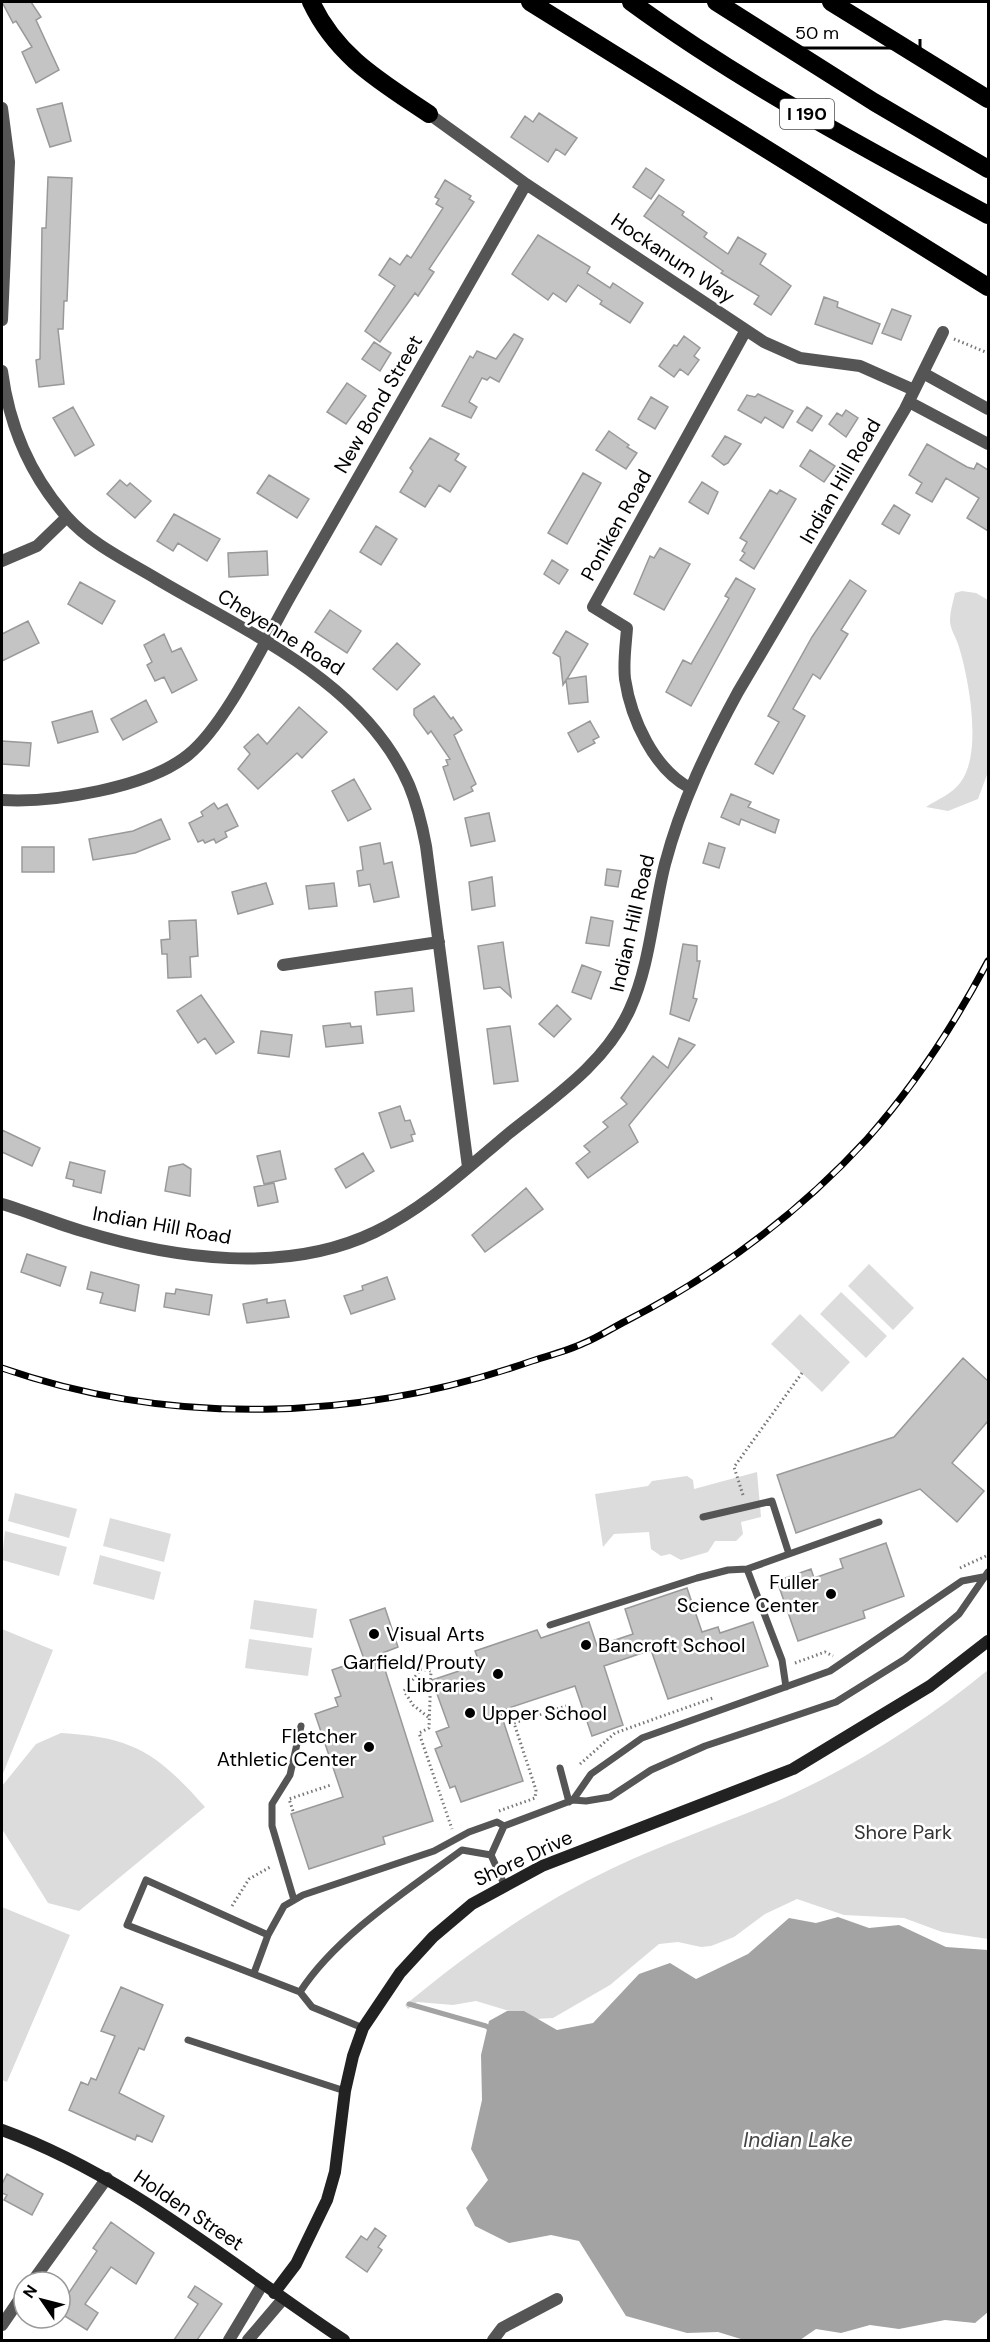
<svg xmlns="http://www.w3.org/2000/svg" width="990" height="2342" font-family="'DM Sans',sans-serif">
<rect width="100%" height="100%" fill="#fff"/>
<path fill="#dcdcdc" d="M962 591 976 593 988 600V772L978 799 948 811 926 807C938 799 952 794 960 783 983 754 969 680 959 647 957 639 950 629 950 621 950 612 953 602 955 593Z
M869 1264 914 1308 893 1330 848 1286Z
M841 1292 887 1336 866 1358 820 1314Z
M800 1314 850 1362 822 1392 771 1344Z
M757 1472 761 1517 741 1522 743 1534 736 1541H715L708 1552 681 1560 670 1554 661 1556 651 1549 649 1532 614 1534 603 1547 595 1494 648 1486 652 1481 687 1476 693 1480 694 1489Z
M15 1493 77 1509 69 1538 8 1521Z
M110 1518 171 1534 164 1562 103 1546Z
M5 1531 67 1547 59 1576 2 1560Z
M100 1555 161 1572 154 1600 93 1584Z
M254 1600 317 1609 313 1638 250 1629Z
M2 1629 53 1650 2 1776Z
M249 1639 312 1648 308 1676 245 1668Z
M988 1670V1939L942 1932 904 1918 844 1915 797 1899 765 1914 734 1937 711 1946 701 1947 678 1942 659 1944 610 1985 553 2018 535 2019 476 2001 453 2005 417 2002 408 2009 405 2005C469 1952 537 1904 613 1868 666 1843 722 1824 777 1801 854 1767 923 1723 988 1670Z
M61 1733C134 1737 158 1754 205 1807L79 1911 48 1903 2 1829V1786L36 1744Z
M2 1907 70 1935 7 2082 2 2080Z"/>
<path fill="#a3a3a3" d="M838 1917 869 1928 899 1925 946 1947 988 1950V2312L975 2323 945 2320 899 2329 870 2325 841 2333 816 2329 800 2340H744L718 2332 687 2333 626 2316 579 2241 551 2235 509 2243 475 2226 466 2208 488 2180 471 2149 482 2100 481 2055 489 2021 507 2011H524L557 2030 593 2023 639 1974 670 1963 696 1979 748 1954 789 1918 816 1923Z"/>
<g fill="none" stroke-linecap="round" stroke-linejoin="round">
<path stroke="#a3a3a3" stroke-width="5" d="M409 2004 486 2026 493 2031"/>
</g>
<path fill="#c4c4c4" stroke="#999" stroke-width="1.5" d="M2 2H31L41 17 36 20 59 70 36 83 22 52 32 47 16 21 13 23Z
M62 103 71 141 50 147 37 109Z
M539 113 577 138 565 155 556 149 548 162 511 137 525 116 533 122Z
M646 168 664 180 651 199 633 187Z
M48 177 72 178 67 301H64L63 329H58L64 384 39 387 36 360 40 359 42 228H46Z
M445 180 471 196 469 199 474 202 429 269 434 272 418 296 415 293 380 342 365 331 395 286 379 275 390 258 400 265 407 255 411 258 443 208 436 204 439 199 435 197Z
M659 195 684 212 682 215 707 233 704 237 728 254 738 237 766 254 760 264 791 286 771 315 754 304 759 296 721 273 723 271 644 216Z
M538 235 590 267 587 273 610 288 613 283 643 303 630 323 600 304 602 301 578 285 566 302 553 293 548 300 512 274Z
M824 297 838 302 837 307 880 324 872 344 815 324Z
M892 309 911 316 901 340 882 333Z
M514 334 523 339 499 382 490 377 487 380 482 378 469 402 477 407 471 418 442 406 470 356 473 358 477 351 496 359Z
M684 336 700 348 694 356 699 360 688 375 680 369 674 377 659 366 674 345 677 346Z
M374 342 391 353 380 371 362 359Z
M347 383 366 396 346 424 327 412Z
M758 394 793 411 783 428 765 417 761 423 738 410 747 395 755 397Z
M651 397 668 407 655 429 638 419Z
M73 407 94 445 75 456 53 418Z
M807 407 822 416 812 431 797 422Z
M846 410 858 418 846 437 829 424 837 413 842 416Z
M609 431 629 445 627 447 637 453 626 469 596 450Z
M725 436 741 444 728 463 724 465 712 456Z
M430 438 459 454 455 460 466 467 450 492 439 485 425 507 400 492 413 471 410 468Z
M927 444 967 467 974 469 977 463 988 470V531L967 518 979 498 946 478 932 502 916 493 922 483 909 475Z
M810 450 835 466 824 482 800 466Z
M583 473 601 483 567 544 548 533Z
M269 475 309 499 297 518 257 493Z
M120 480 127 486 130 483 151 501 135 518 107 494Z
M702 482 718 492 708 514 689 502Z
M770 490 777 494 780 490 796 499 754 569 740 560 745 553 742 551 747 542 740 538Z
M894 505 910 515 899 534 882 524Z
M174 514 220 539 207 561 178 543 173 551 157 541Z
M376 526 397 539 381 565 360 552Z
M660 548 690 564 664 610 634 594 650 556 654 558Z
M267 551 268 575 229 577 228 553Z
M552 560 568 570 559 584 544 574Z
M736 578 755 589 691 706 666 692 683 660 691 664 729 598 725 596Z
M850 580 866 591 841 630 848 634 820 679 813 674 793 709 805 716 773 774 755 764 779 722 768 716 812 637Z
M80 582 115 601 102 624 68 604Z
M330 610 361 631 347 653 315 632Z
M28 621 39 643 2 661V634Z
M566 631 588 644 567 679 586 676 588 702 569 704 566 680 563 685 560 657 553 653Z
M164 634 172 652 181 648 197 680 172 693 164 677 155 681 147 665 152 662 144 645Z
M397 643 420 664 397 690 373 669Z
M434 696 451 719 453 717 462 730 454 735 476 784 471 787 473 791 454 800 443 767 448 765 446 760 450 759 431 731 428 734 414 715V709Z
M146 700 157 722 123 740 111 719Z
M299 707 327 732 302 758 297 753 258 789 238 769 250 754 244 747 258 734 267 744Z
M92 711 98 732 58 743 52 722Z
M590 721 599 737 593 740 595 743 578 752 568 733Z
M2 741 31 743 29 766 2 764Z
M354 779 371 809 348 821 332 791Z
M731 794 751 802 748 807 779 820 775 833 741 819 739 825 721 817Z
M214 803 218 809 227 804 238 826 225 832 227 837 216 843 214 839 205 843 203 840 198 842 189 823 203 816 201 812Z
M489 813 495 841 471 846 465 818Z
M161 819 170 839 135 853 93 860 89 839 133 831Z
M380 843 384 864 392 862 399 897 374 902 370 884 359 886 357 871 363 870 360 847Z
M709 843 725 848 719 868 703 863Z
M22 847H54V872H22Z
M607 869 621 871 618 887 605 885Z
M492 877 495 906 472 910 469 882Z
M266 883 273 904 238 914 232 892Z
M334 883 337 906 309 909 306 886Z
M591 917 613 921 609 946 586 943Z
M196 920 198 956 190 957 191 977 168 978 167 954H162L161 940 170 939 169 921Z
M503 942 505 957 511 997 500 987 484 989 478 946Z
M683 944 697 946V961H700L693 998 697 999 689 1021 670 1014Z
M582 965 601 972 591 999 572 992Z
M412 988 414 1011 377 1015 375 992Z
M201 995 234 1042 216 1054 205 1038 198 1043 177 1011Z
M557 1005 571 1019 554 1037 539 1024Z
M350 1023 351 1027 361 1026 363 1043 326 1047 323 1026Z
M510 1026 518 1081 494 1084 487 1029Z
M261 1031 292 1035 289 1057 258 1053Z
M679 1038 695 1045 629 1125 638 1142 588 1178 576 1163 590 1152 584 1146 608 1127 603 1122 627 1104 621 1098 653 1056 668 1068Z
M400 1106 405 1121 410 1120 415 1134 411 1135 413 1141 391 1148 379 1113Z
M2 1130 40 1148 32 1166 2 1152Z
M280 1151 286 1179 264 1184 257 1156Z
M363 1153 374 1171 346 1188 335 1169Z
M70 1162 105 1171 101 1193 73 1186 74 1180 66 1178Z
M183 1164 191 1169 190 1196 165 1191 169 1167Z
M274 1183 278 1202 258 1206 254 1187Z
M526 1188 543 1209 485 1252 472 1235Z
M27 1254 66 1267 60 1286 21 1272Z
M91 1272 139 1285 135 1311 100 1303 103 1293 87 1289Z
M387 1277 395 1299 351 1314 344 1296 363 1290 362 1286Z
M176 1289 212 1295 209 1315 164 1307 166 1293 175 1294Z
M267 1299V1303L285 1300 289 1317 247 1323 243 1304Z
M963 1358 988 1381V1421L952 1463 984 1491 957 1522 920 1489 796 1533 777 1475 894 1437Z
M886 1543 904 1596 863 1611 865 1618 798 1641 777 1581 811 1569 814 1578 843 1568 840 1559Z
M687 1588 702 1632 718 1627 720 1633 753 1622 768 1666 668 1699 651 1650 604 1666 623 1725 592 1736 575 1686 500 1711 523 1781 461 1802 455 1786 450 1788 435 1749 442 1746 436 1732 449 1727 432 1680 480 1664 475 1651 537 1630 541 1638 589 1622 597 1646 633 1634 625 1609Z
M385 1608 398 1647 380 1654 433 1821 383 1837 385 1844 309 1869 291 1814 343 1797 315 1714 338 1706 335 1698 341 1696 332 1670 364 1659 350 1620Z
M121 1987 163 2005 144 2050 139 2048 119 2093 164 2116 152 2142 137 2135 135 2140 69 2110 81 2082 88 2085 91 2078 96 2080 115 2036 101 2031Z
M7 2174 43 2194 32 2215 4 2200 7 2195 2 2193V2184Z
M111 2222 154 2253 136 2284 111 2267 85 2304 98 2313 87 2330 60 2313V2306L97 2251 93 2248Z
M375 2228 386 2236 378 2247 382 2250 367 2272 346 2257 361 2236 367 2240Z
M195 2286 222 2304 197 2340H174L198 2304 188 2297Z"/>
<g fill="none" stroke-linecap="round" stroke-linejoin="round">
<path stroke="#777" stroke-width="3" stroke-dasharray="1.5 3" stroke-linecap="butt" d="M954 339 988 353
M743 1495 734 1467 802 1373
M960 1568 988 1555
M795 1663 825 1652 833 1656
M428 1717 413 1705 404 1691 421 1669 431 1671 429 1728 419 1733 452 1829
M580 1764 615 1733 713 1698
M293 1811 289 1799 331 1785
M499 1811 535 1798 536 1790 514 1723 566 1706
M232 1906 249 1879 272 1866"/>
<path stroke="#555" stroke-width="7" d="M703 1517 772 1501 789 1554
M550 1625 697 1578 728 1570 747 1569
M786 1687 782 1660 747 1569 879 1522
M560 1768 569 1802
M573 1800 591 1774 642 1738 830 1671 962 1581 983 1577
M504 1884 491 1855 504 1826 573 1800 586 1801 610 1797 651 1770 705 1746 836 1702 905 1659 959 1614 988 1572
M294 1900 272 1826V1804L290 1775 301 1726
M254 1973 268 1935
M300 1992 127 1925 146 1880 268 1935 284 1906 303 1895 434 1851 469 1832 497 1822 504 1826
M363 2028 312 2007 300 1992C336 1936 409 1889 462 1850L491 1855
M188 2040 345 2091"/>
<path stroke="#555" stroke-width="12" d="M2 108 9 162 2 320
M429 114 526 184 764 342 800 358 860 366 914 390
M2 371C9 425 30 475 67 517 91 544 127 561 157 579 248 633 364 682 409 785 417 804 422 825 426 846L468 1167
M923 373 988 409
M909 402 988 444
M2 561 37 546 67 517
M690 788C654 769 631 719 625 679 623 662 626 644 627 628L593 607 746 330
M2 800C53 803 147 788 188 755 227 724 268 634 295 588 372 454 449 319 526 184
M283 965 439 942
M2 1204C29 1212 55 1223 82 1231 174 1259 286 1275 375 1232 425 1208 466 1169 508 1134 553 1098 606 1063 630 1009 650 965 653 911 665 864 681 803 708 747 738 692L905 409 943 332
M32 2282 107 2178
M2 2325 24 2293
M229 2340 262 2285
M248 2340 283 2299
M493 2340 502 2328 557 2299"/>
<path stroke="#222" stroke-width="12" d="M2 2130C129 2176 232 2266 344 2340
M274 2293 296 2264 327 2200 335 2172 345 2091 353 2056 363 2028 400 1973 433 1937 472 1904 542 1866 793 1769 930 1686 988 1641"/>
<path stroke="#000" stroke-width="18" d="M311 2C337 57 380 81 429 114
M530 2 988 287
M631 2C743 84 867 149 988 215
M716 2 874 102 988 169
M831 2 988 99"/>
<defs>
<path id="rail" d="M2 1368C172 1427 360 1421 529 1362 547 1356 567 1351 584 1343 599 1337 612 1328 626 1321 716 1275 798 1214 867 1139 915 1085 954 1025 988 961"/>
</defs>
<use href="#rail" stroke="#000" stroke-width="7"/>
<use href="#rail" stroke="#fff" stroke-width="4.5" stroke-dasharray="14" stroke-linecap="butt"/>
</g>
<g fill="#000" stroke="#fff" stroke-width="2">
<circle cx="831" cy="1594" r="6"/>
<circle cx="374" cy="1634" r="6"/>
<circle cx="586" cy="1645" r="6"/>
<circle cx="498" cy="1674" r="6"/>
<circle cx="470" cy="1713" r="6"/>
<circle cx="369" cy="1747" r="6"/>
</g>
<g text-anchor="middle" stroke-width="5" stroke-linejoin="round" paint-order="stroke">
<rect fill="#fff" stroke="#4c4c4c" stroke-width="1.5" x="780" y="99" width="54" height="30" rx="4.5"/>
<g font-size="18" font-weight="bold" fill="#000">
<text x="807" y="120">I 190</text>
</g>
<g font-size="20" fill="#000" stroke="#fff">
<text transform="translate(673 258) rotate(34)" y="7">Hockanum Way</text>
<text transform="translate(378 404) rotate(-60)" y="7">New Bond Street</text>
<text transform="translate(840 481) rotate(-60)" y="7">Indian Hill Road</text>
<text transform="translate(616 525) rotate(-61)" y="7">Poniken Road</text>
<text transform="translate(281 632) rotate(32)" y="7">Cheyenne Road</text>
<text transform="translate(632 923) rotate(-77)" y="7">Indian Hill Road</text>
<text transform="translate(162 1225) rotate(10)" y="7">Indian Hill Road</text>
<text transform="translate(523 1858) rotate(-25)" y="7">Shore Drive</text>
<text transform="translate(189 2210) rotate(34)" y="7">Holden Street</text>
</g>
<g font-size="20" fill="#000" stroke="#fff" text-anchor="end">
<text x="819" y="1589">Fuller<tspan x="819" dy="23">Science Center</tspan></text>
<text x="386" y="1641" text-anchor="start">Visual Arts</text>
<text x="598" y="1652" text-anchor="start">Bancroft School</text>
<text x="486" y="1669">Garfield/Prouty<tspan x="486" dy="23">Libraries</tspan></text>
<text x="482" y="1720" text-anchor="start">Upper School</text>
<text x="357" y="1743">Fletcher<tspan x="357" dy="23">Athletic Center</tspan></text>
</g>
<g font-size="20" fill="#333" stroke="#fff">
<text x="903" y="1839">Shore Park</text>
</g>
<g font-size="21" font-style="italic" fill="#444" stroke="#fff">
<text x="798" y="2147">Indian Lake</text>
</g>
</g>
<rect width="990" height="2342" fill="none" stroke="#000000" stroke-width="6"/>
<g transform="translate(42 2300) rotate(305)"><circle r="28" fill="#ffffff" stroke="#999999" stroke-width="1.5"/>
<path d="M0-4.5L10 22L0 15L-10 22Z" fill="#000000"/>
<text y="-9" font-size="16" font-weight="bold" text-anchor="middle" fill="#000000">N</text>
</g>
<path d="M786 39v9h134v-9" fill="none" stroke="#000000" stroke-width="3"/>
<text x="795" y="39" font-size="18" fill="#000000" stroke="#ffffff" stroke-width="4.5" paint-order="stroke">50 m</text>
</svg>
